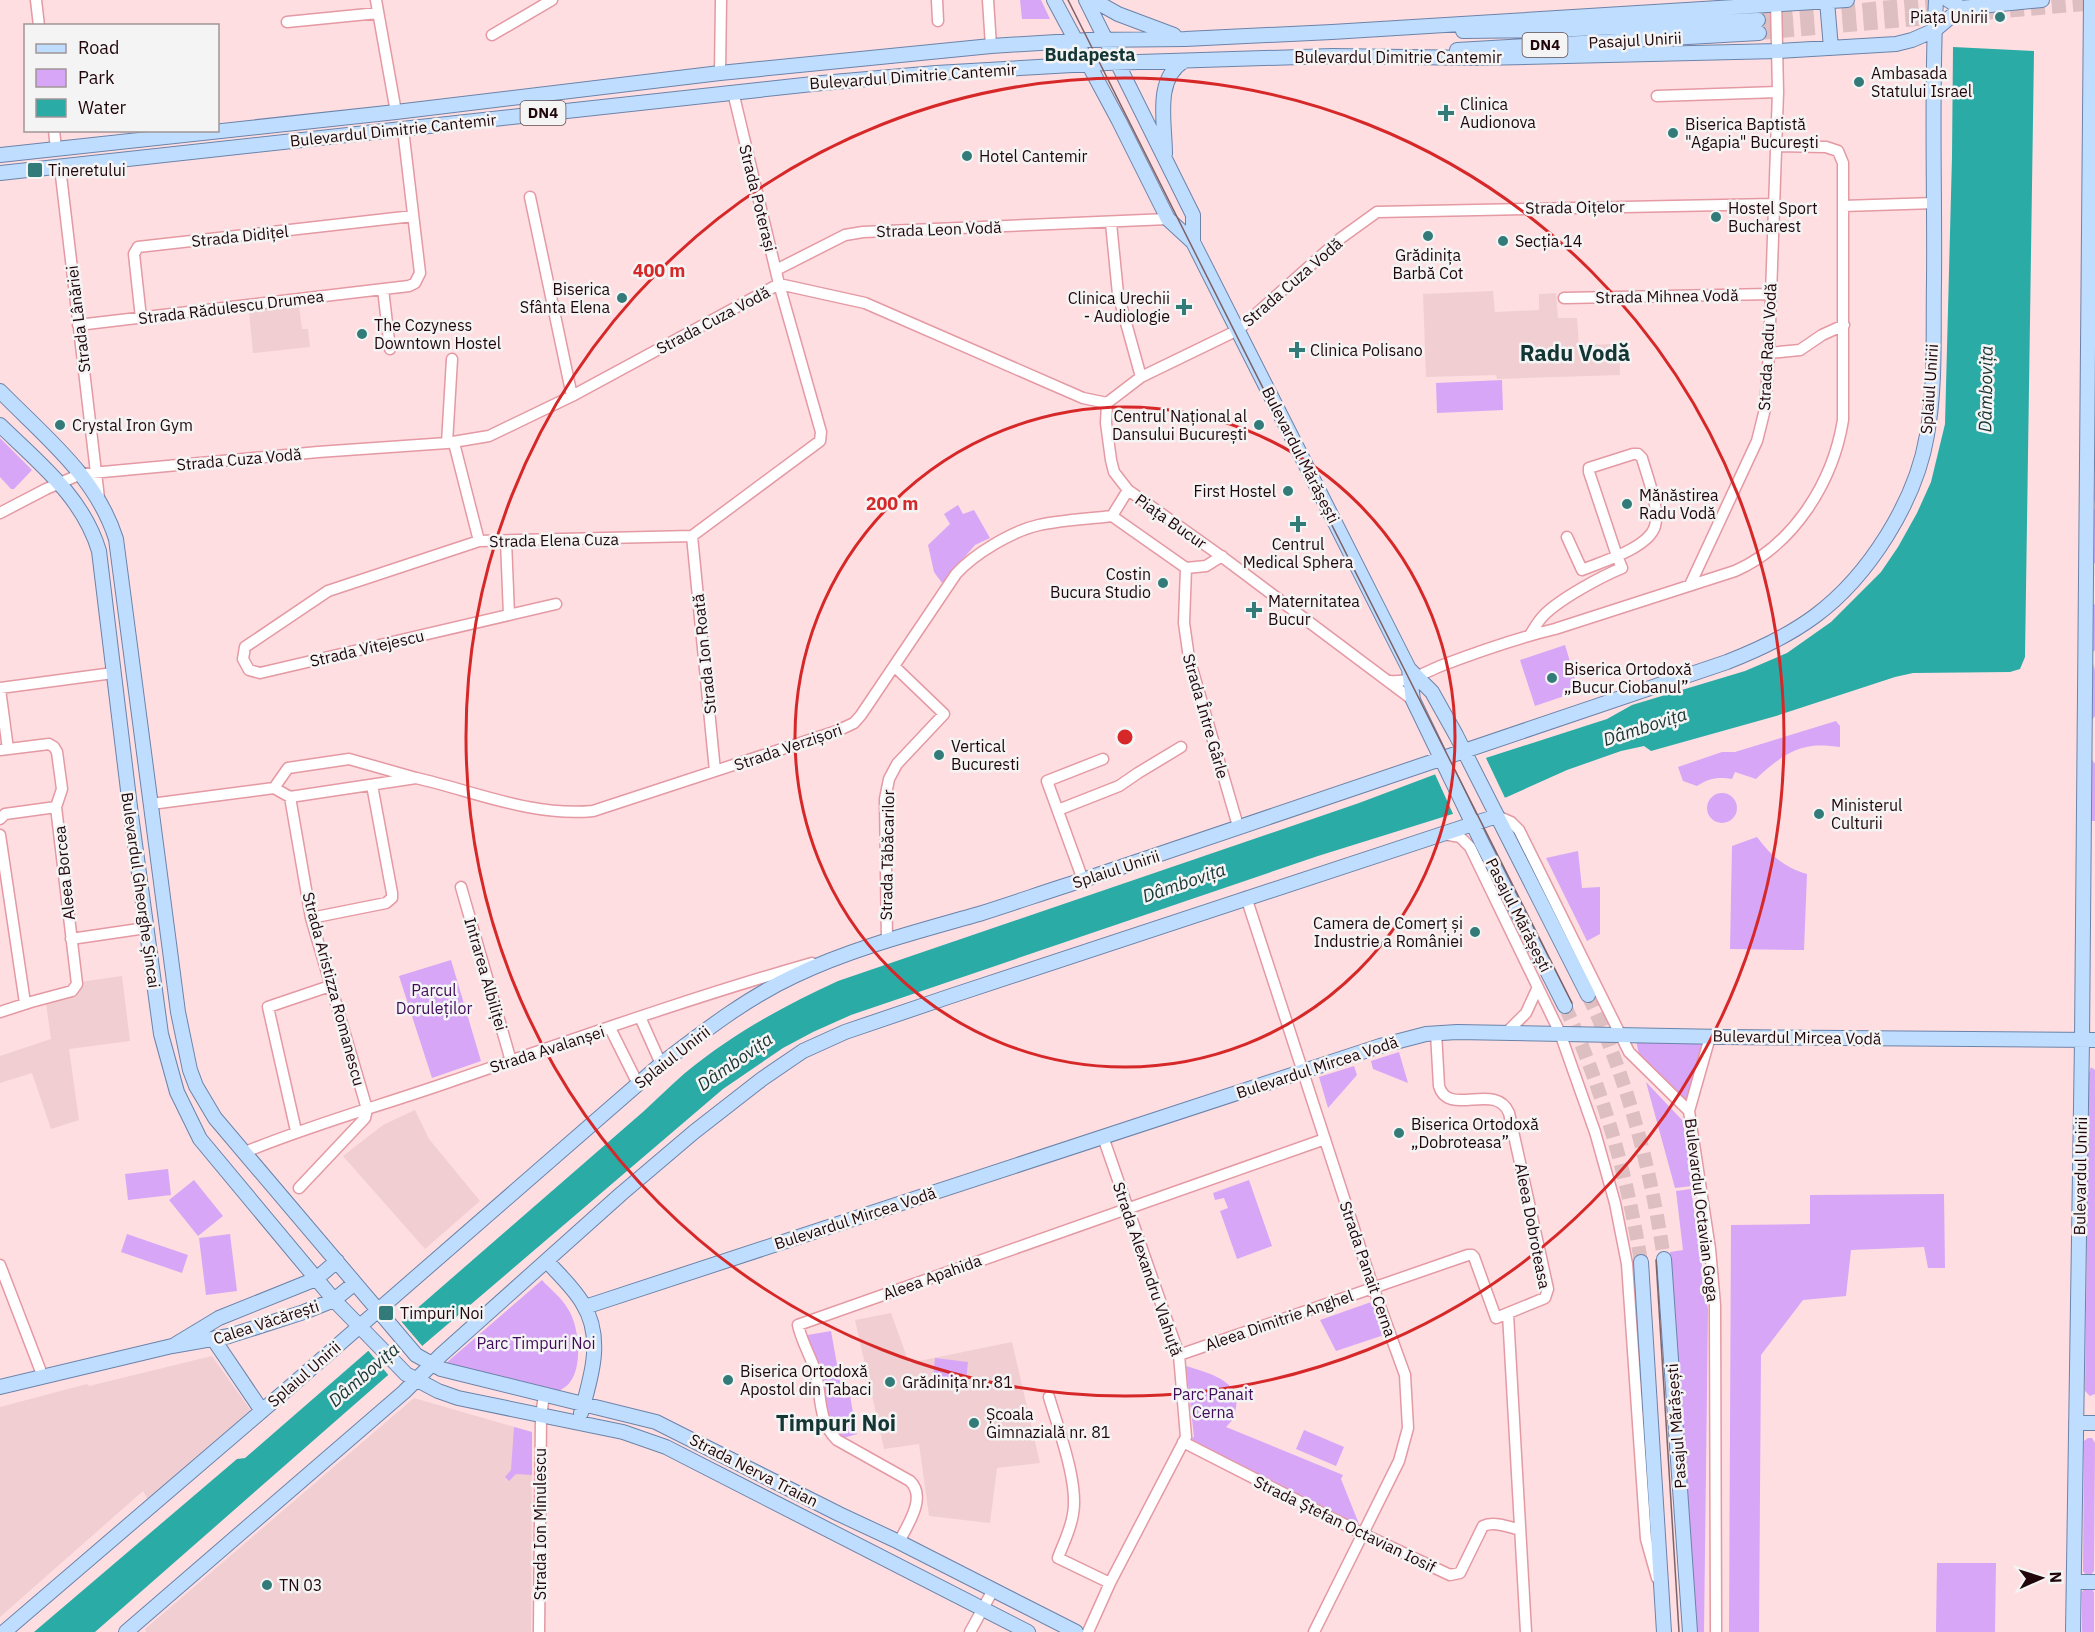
<svg xmlns="http://www.w3.org/2000/svg" width="2095" height="1632" font-family="'IBM Plex Sans',sans-serif">
<rect width="100%" height="100%" fill="#fedee1"/>
<path fill="#f1ced1" d="M1493 291 1495 312 1539 310V294L1556 293 1558 318H1577L1579 345 1619 344 1620 375 1497 379 1496 375 1426 377 1423 294Z
M299 306 302 329H308L310 347 253 353 249 311Z
M122 976 130 1041 69 1049 79 1120 51 1129 32 1073 0 1083V1056L51 1039 46 1003 76 996 80 991V982Z
M415 1110 429 1139 480 1201 425 1249 343 1156 383 1125Z
M891 1313 909 1363 1012 1342 1040 1463 997 1468 990 1523 929 1516 919 1444 884 1449 855 1320Z
M212 1356 254 1415 148 1500 143 1491 0 1617V1407L87 1384 89 1386Z
M414 1398 532 1432 531 1632H146L145 1629Z"/>
<path fill="#d7a6f7" d="M1020 0H1041L1050 19H1022Z
M2095 201V423C2092 430 2095 439 2093 445L2095 499 2093 506 2095 510V563L2093 564C2093 577 2093 588 2092 601L2095 605V650L2092 653V660L2095 670V716L2091 721C2091 734 2091 746 2091 758L2095 764V821H2091L2088 819Z
M1502 380 1503 410 1437 413 1436 383Z
M0 438 32 470 14 489H11L0 477Z
M958 505 963 514 974 510 990 538 975 545 942 583 934 572 928 545 950 524 944 514Z
M1565 645 1579 691 1535 706 1520 660Z
M1836 721 1840 726V747C1831 746 1821 745 1812 746 1791 748 1770 765 1756 779L1735 772 1732 779C1717 777 1710 778 1697 786L1683 781 1678 767 1722 752H1735Z
M1707 808a15 15 0 1 1 30 0a15 15 0 1 1-30 0Z
M1757 837C1771 856 1785 868 1807 874L1804 950 1730 949 1732 846Z
M1578 851 1582 888 1600 887V934L1587 941 1546 858Z
M451 960 481 1061 432 1078 399 976Z
M1636 1040 1703 1042 1686 1102 1639 1055Z
M1399 1052 1408 1083 1373 1069 1371 1061Z
M1354 1066 1357 1075 1328 1108 1319 1077Z
M2091 1067 2095 1070V1394L2090 1396 2085 1391 2089 1073Z
M1646 1082 1683 1121 1692 1186 1675 1188Z
M168 1169 171 1195 128 1200 125 1174Z
M194 1180 223 1216 198 1236 169 1200Z
M1249 1180 1272 1246 1237 1259 1220 1211 1228 1208 1224 1198 1215 1200 1213 1193Z
M1691 1189 1708 1309 1704 1632H1694L1670 1252 1683 1250 1676 1191Z
M1944 1194 1945 1268H1928L1924 1247 1851 1250 1846 1296 1803 1300 1761 1355 1759 1632H1729L1731 1225 1810 1224V1195Z
M127 1234 188 1255 182 1273 121 1252Z
M230 1234 237 1291 206 1295 199 1238Z
M542 1280C550 1289 562 1298 568 1309 579 1325 583 1366 570 1382 568 1386 562 1389 559 1391L445 1364Z
M1374 1301 1384 1335 1336 1351 1320 1320Z
M831 1331 843 1398 850 1396 857 1434 837 1440 830 1434 802 1336Z
M935 1358 968 1362 966 1382 933 1378Z
M1186 1366C1205 1372 1241 1380 1236 1407 1234 1418 1234 1419 1226 1427L1343 1475 1341 1479 1363 1534 1183 1442 1194 1437Z
M514 1427 532 1432V1475L516 1474 509 1481 505 1477 511 1470Z
M1304 1430 1344 1447 1336 1466 1296 1449Z
M2088 1438H2092L2095 1443 2094 1571 2091 1575H2086L2083 1571 2084 1445V1441Z
M1937 1563H1996L1995 1632H1936Z
M2085 1588H2092L2094 1593V1632H2082V1592Z"/>
<path fill="#2aaba6" d="M1953 47 2034 51 2025 657 2020 669 2010 672 1913 673 1895 677 1776 716 1651 751 1644 746 1621 751 1567 770 1507 797 1318 856 851 1015 813 1032 783 1048 723 1089 387 1376 95 1632H34L237 1459 245 1458 644 1111C658 1098 671 1085 685 1073 731 1035 783 1006 838 981L1359 803 1436 774 1607 719 1632 705 1745 671 1787 653 1831 622 1881 572 1898 547 1917 513 1931 482 1945 424 1952 157Z"/>
<path fill="#fedee1" d="M1485 756 1506 800 1454 816 1434 772Z
M400 1320 424 1348 390 1377 366 1348Z"/>
<g fill="none" stroke-linecap="round" stroke-linejoin="round">
<path stroke="#ddbec1" stroke-width="14" stroke-dasharray="14 7" stroke-linecap="butt" d="M1758 20 1964 0
M1759 33 2095 3
M1588 995C1627 1078 1651 1168 1664 1259
M1565 1006C1602 1088 1627 1173 1641 1262"/>
<defs>
<path id="minor" d="M36 0 39 26
M376 0 396 112
M937 0 938 21
M988 0 991 46
M287 22 378 13
M492 35 552 0
M720 73 721 0
M1657 96 1778 92
M54 130 56 149
M60 167 99 498
M530 197 572 396
M1843 206 1935 203
M1111 223 1118 294 1141 377
M776 270 845 235 863 232 1168 219
M383 289 390 349
M1564 298 1771 294
M141 318 134 254 138 247 413 216
M78 325 409 286 415 283 420 273 403 129
M1769 353 1800 350 1822 335 1844 325
M1107 403 1106 423 1111 460 1114 472 1128 490 1225 559 1413 700
M447 443 452 359
M454 443 479 541
M0 513 46 489 81 474 318 452 447 443 489 436 572 396 779 284 865 303 1083 398 1107 403 1141 377 1238 330 1341 238 1377 212 1774 204
M1112 516 1186 568 1206 566 1222 556
M1112 516 1128 490
M692 536 715 771
M506 541 509 615
M1186 568 1184 623 1189 658 1238 826
M1690 585 1757 441 1765 409 1769 353 1778 92 1776 0
M556 604 260 673 249 670 243 659 245 647 328 591 479 541 692 536 820 441 821 432 779 284 733 92
M1530 635C1534 629 1538 621 1544 615 1560 599 1600 577 1622 568L1617 556 1589 472V468L1633 454H1638L1642 458C1647 476 1660 508 1655 526 1649 548 1601 562 1582 570L1567 537
M1390 681C1409 683 1425 672 1443 665 1480 651 1517 638 1555 629L1735 571C1794 545 1833 482 1843 420V163L1838 151 1826 147 1776 146
M0 688 113 673
M0 689 8 749
M0 750 49 744 54 747 57 752 62 789 56 807 77 984 72 991 31 1002 0 1012
M416 778C474 791 532 817 593 811L837 731 854 723 861 715 956 574C974 554 1012 531 1039 525 1063 520 1088 519 1112 516
M290 797 311 918 367 1109 365 1118 299 1188
M151 804 274 788 290 797 416 778 349 759 288 768 274 788
M1058 810 1119 786 1138 773 1181 747
M1497 816 1511 822 1519 830 1629 1052 1689 1111 1710 1249 1715 1305 1716 1632
M0 819 5 814 56 807
M1444 834 1460 837 1470 847 1560 1033 1595 1132 1615 1203 1627 1264 1646 1539 1657 1578
M0 835 25 1003
M1083 880 1047 781 1103 759
M461 887 511 1061
M1246 897 1373 1287 1405 1375 1408 1428 1399 1461 1314 1632
M311 918 386 903 392 898V893L372 785
M71 939 146 928
M887 941 885 799 889 779 897 764 944 714 895 667
M640 1017 661 1064
M610 1028 638 1084
M1507 1032 1526 1013 1537 989
M1689 1111 1710 1037
M296 1131 268 1007 330 986
M243 1153C310 1125 380 1106 449 1082 569 1041 689 998 812 963
M0 1265 43 1377
M1508 1314 1526 1632
M1179 1355 1468 1255H1472L1474 1257 1496 1318 1545 1298 1548 1289 1509 1113C1496 1081 1448 1118 1439 1086L1436 1033
M1049 1397C1058 1428 1079 1483 1073 1514 1071 1529 1063 1544 1058 1558L1110 1583
M1183 1442 1363 1534 1450 1575 1460 1573 1483 1526C1495 1521 1509 1527 1520 1530
M899 1542C908 1524 927 1497 910 1481L837 1440C817 1421 822 1394 815 1370 810 1355 801 1340 798 1325L1325 1139
M539 1632 541 1416 544 1395
M970 1632 993 1590
M1088 1632 1110 1583 1186 1437 1179 1355 1103 1137"/>
<path id="major" d="M1054 0 1119 121 1168 219 1193 242 1409 669 1432 692 1456 735 1588 995
M1086 0 1193 215V242
M1093 0 1118 14 1174 35
M1948 0 1961 8
M1827 1 1831 48
M1463 31 1555 30 1758 20
M1457 50 1759 33
M1165 154C1165 123 1154 79 1184 61
M0 155 396 112 720 73 991 46 1088 40 1185 39 1332 32 1847 0
M0 173 822 83 936 73 1107 63 1332 56 1480 58 1778 51 1896 44 1912 40 1935 30 1961 8 2042 0
M0 391C45 437 96 476 116 539L178 1012 190 1070 196 1086 215 1118 416 1355 441 1369 656 1422 839 1514 899 1542 1076 1632
M0 425C39 463 83 497 99 551L131 815 161 1034 177 1092 200 1139 334 1300 406 1374 438 1391 458 1398 623 1432 666 1447 1028 1632
M1409 669 1413 700 1482 843 1565 1006
M1664 1259 1690 1632
M547 1261C559 1275 574 1288 583 1304 604 1338 591 1378 581 1413
M1641 1262 1664 1632
M585 1307 1380 1046 1426 1034 1457 1032 1724 1037 2095 1040
M214 1340 262 1411
M176 1344 219 1318 316 1279 337 1261
M0 1387 172 1346 229 1336 304 1312 334 1300 355 1283
M2076 1423H2095
M2074 1582H2095
M4 1632 291 1386 661 1064C703 1032 745 999 794 976 853 948 916 932 979 914 1014 903 1048 891 1083 880L1727 662C1758 650 1788 636 1815 616 1869 576 1916 501 1927 435 1936 384 1933 332 1934 281 1935 187 1931 93 1936 0
M126 1632 404 1392 441 1355 621 1194 694 1132 762 1079 803 1051 845 1032 948 997 1497 816
M2073 1632 2082 1040 2091 0"/>
</defs>
<use href="#minor" stroke="#e499a3" stroke-width="13"/>
<use href="#major" stroke="#6c83a9" stroke-width="16"/>
<use href="#minor" stroke="#fff" stroke-width="10"/>
<use href="#major" stroke="#bfddfe" stroke-width="14"/>
<path stroke="#7f6267" stroke-width="1.5" d="M1068 0 1572 1003
M1656 1260 1679 1632"/>
</g>
<g fill="none" stroke="#d62828" stroke-width="3">
<circle cx="1125" cy="737" r="330"/>
<circle cx="1125" cy="737" r="659"/>
</g>
<g fill="#327b78" stroke="#f4f4f4" stroke-width="2">
<circle cx="2000" cy="17" r="6"/>
<circle cx="1859" cy="82" r="6"/>
<path d="M1443 104h6v6h6v6h-6v6h-6v-6h-6v-6h6z"/>
<circle cx="1673" cy="133" r="6"/>
<circle cx="967" cy="156" r="6"/>
<rect x="27" y="162" width="16" height="16" rx="3"/>
<circle cx="1716" cy="217" r="6"/>
<circle cx="1428" cy="236" r="6"/>
<circle cx="1503" cy="241" r="6"/>
<circle cx="622" cy="298" r="6"/>
<path d="M1181 298h6v6h6v6h-6v6h-6v-6h-6v-6h6z"/>
<circle cx="362" cy="334" r="6"/>
<path d="M1294 341h6v6h6v6h-6v6h-6v-6h-6v-6h6z"/>
<circle cx="60" cy="425" r="6"/>
<circle cx="1259" cy="425" r="6"/>
<circle cx="1288" cy="491" r="6"/>
<circle cx="1627" cy="504" r="6"/>
<path d="M1295 515h6v6h6v6h-6v6h-6v-6h-6v-6h6z"/>
<circle cx="1163" cy="583" r="6"/>
<path d="M1251 601h6v6h6v6h-6v6h-6v-6h-6v-6h6z"/>
<circle cx="1552" cy="678" r="6"/>
<circle cx="939" cy="755" r="6"/>
<circle cx="1819" cy="814" r="6"/>
<circle cx="1475" cy="932" r="6"/>
<circle cx="1399" cy="1133" r="6"/>
<rect x="378" y="1305" width="16" height="16" rx="3"/>
<circle cx="728" cy="1380" r="6"/>
<circle cx="890" cy="1382" r="6"/>
<circle cx="974" cy="1423" r="6"/>
<circle cx="267" cy="1585" r="6"/>
</g>
<g text-anchor="middle" stroke-width="5" stroke-linejoin="round" paint-order="stroke">
<g fill="#f4f4f4" stroke="#604e52" stroke-width="1.5">
<rect x="1522.5" y="33" width="45" height="24" rx="4.5"/>
<rect x="520.5" y="101" width="45" height="24" rx="4.5"/>
</g>
<g font-size="15" font-weight="bold" fill="#21070c">
<text x="1545" y="50">DN4</text>
<text x="543" y="118">DN4</text>
</g>
<g font-size="16" fill="#21070c" stroke="#f4f4f4" text-anchor="start">
<text x="1988" y="23" text-anchor="end">Piața Unirii</text>
<text x="1871" y="79">Ambasada<tspan x="1871" dy="18">Statului Israel</tspan></text>
<text x="1460" y="110">Clinica<tspan x="1460" dy="18">Audionova</tspan></text>
<text x="1685" y="130">Biserica Baptistă<tspan x="1685" dy="18">"Agapia" București</tspan></text>
<text x="979" y="162">Hotel Cantemir</text>
<text x="48" y="176">Tineretului</text>
<text x="1728" y="214">Hostel Sport<tspan x="1728" dy="18">Bucharest</tspan></text>
<text x="1515" y="247">Secția 14</text>
<text x="1428" y="261" text-anchor="middle">Grădinița<tspan x="1428" dy="18">Barbă Cot</tspan></text>
<text x="610" y="295" text-anchor="end">Biserica<tspan x="610" dy="18">Sfânta Elena</tspan></text>
<text x="1170" y="304" text-anchor="end">Clinica Urechii<tspan x="1170" dy="18">- Audiologie</tspan></text>
<text x="374" y="331">The Cozyness<tspan x="374" dy="18">Downtown Hostel</tspan></text>
<text x="1310" y="356">Clinica Polisano</text>
<text x="1247" y="422" text-anchor="end">Centrul Național al<tspan x="1247" dy="18">Dansului București</tspan></text>
<text x="72" y="431">Crystal Iron Gym</text>
<text x="1276" y="497" text-anchor="end">First Hostel</text>
<text x="1639" y="501">Mănăstirea<tspan x="1639" dy="18">Radu Vodă</tspan></text>
<text x="1298" y="550" text-anchor="middle">Centrul<tspan x="1298" dy="18">Medical Sphera</tspan></text>
<text x="1151" y="580" text-anchor="end">Costin<tspan x="1151" dy="18">Bucura Studio</tspan></text>
<text x="1268" y="607">Maternitatea<tspan x="1268" dy="18">Bucur</tspan></text>
<text x="1564" y="675">Biserica Ortodoxă<tspan x="1564" dy="18">„Bucur Ciobanul”</tspan></text>
<text x="951" y="752">Vertical<tspan x="951" dy="18">Bucuresti</tspan></text>
<text x="1831" y="811">Ministerul<tspan x="1831" dy="18">Culturii</tspan></text>
<text x="1463" y="929" text-anchor="end">Camera de Comerț și<tspan x="1463" dy="18">Industrie a României</tspan></text>
<text x="1411" y="1130">Biserica Ortodoxă<tspan x="1411" dy="18">„Dobroteasa”</tspan></text>
<text x="400" y="1319">Timpuri Noi</text>
<text x="740" y="1377">Biserica Ortodoxă<tspan x="740" dy="18">Apostol din Tabaci</tspan></text>
<text x="902" y="1388">Grădinița nr. 81</text>
<text x="986" y="1420">Școala<tspan x="986" dy="18">Gimnazială nr. 81</tspan></text>
<text x="279" y="1591">TN 03</text>
</g>
<g font-size="16" fill="#21070c" stroke="#f4f4f4">
<text transform="translate(1635 40) rotate(-3)" y="6">Pasajul Unirii</text>
<text x="1398" y="63">Bulevardul Dimitrie Cantemir</text>
<text transform="translate(913 76) rotate(-4)" y="6">Bulevardul Dimitrie Cantemir</text>
<text transform="translate(393 130) rotate(-6)" y="6">Bulevardul Dimitrie Cantemir</text>
<text transform="translate(758 198) rotate(76)" y="6">Strada Poterași</text>
<text transform="translate(1575 207) rotate(-1)" y="6">Strada Oițelor</text>
<text transform="translate(939 229) rotate(-2)" y="6">Strada Leon Vodă</text>
<text transform="translate(240 236) rotate(-6)" y="6">Strada Didițel</text>
<text transform="translate(1292 282) rotate(-41)" y="6">Strada Cuza Vodă</text>
<text transform="translate(1667 296) rotate(-1)" y="6">Strada Mihnea Vodă</text>
<text transform="translate(231 307) rotate(-7)" y="6">Strada Rădulescu Drumea</text>
<text transform="translate(78 319) rotate(-97)" y="6">Strada Lânăriei</text>
<text transform="translate(713 320) rotate(-28)" y="6">Strada Cuza Vodă</text>
<text transform="translate(1767 347) rotate(-87)" y="6">Strada Radu Vodă</text>
<text transform="translate(1929 389) rotate(-86)" y="6">Splaiul Unirii</text>
<text transform="translate(1301 455) rotate(63)" y="6">Bulevardul Mărășești</text>
<text transform="translate(239 459) rotate(-5)" y="6">Strada Cuza Vodă</text>
<text transform="translate(1171 521) rotate(35)" y="6">Piața Bucur</text>
<text transform="translate(554 540) rotate(-1)" y="6">Strada Elena Cuza</text>
<text transform="translate(367 648) rotate(-13)" y="6">Strada Vitejescu</text>
<text transform="translate(704 654) rotate(-96)" y="6">Strada Ion Roată</text>
<text transform="translate(1206 716) rotate(74)" y="6">Strada Între Gârle</text>
<text transform="translate(788 747) rotate(-19)" y="6">Strada Verzișori</text>
<text transform="translate(887 855) rotate(-89)" y="6">Strada Tăbăcarilor</text>
<text transform="translate(1116 869) rotate(-18)" y="6">Splaiul Unirii</text>
<text transform="translate(64 873) rotate(-96)" y="6">Aleea Borcea</text>
<text transform="translate(141 890) rotate(82)" y="6">Bulevardul Gheorghe Șincai</text>
<text transform="translate(1519 915) rotate(63)" y="6">Pasajul Mărășești</text>
<text transform="translate(486 974) rotate(74)" y="6">Intrarea Albiliței</text>
<text transform="translate(334 989) rotate(75)" y="6">Strada Aristizza Romanescu</text>
<text transform="translate(1797 1037) rotate(1)" y="6">Bulevardul Mircea Vodă</text>
<text transform="translate(547 1049) rotate(-18)" y="6">Strada Avalanșei</text>
<text transform="translate(672 1057) rotate(-38)" y="6">Splaiul Unirii</text>
<text transform="translate(1317 1067) rotate(-18)" y="6">Bulevardul Mircea Vodă</text>
<text transform="translate(2080 1176) rotate(-89)" y="6">Bulevardul Unirii</text>
<text transform="translate(1702 1210) rotate(83)" y="6">Bulevardul Octavian Goga</text>
<text transform="translate(855 1218) rotate(-18)" y="6">Bulevardul Mircea Vodă</text>
<text transform="translate(1533 1226) rotate(79)" y="6">Aleea Dobroteasa</text>
<text transform="translate(1148 1269) rotate(71)" y="6">Strada Alexandru Vlahuță</text>
<text transform="translate(1368 1269) rotate(71)" y="6">Strada Panait Cerna</text>
<text transform="translate(932 1277) rotate(-20)" y="6">Aleea Apahida</text>
<text transform="translate(1279 1320) rotate(-19)" y="6">Aleea Dimitrie Anghel</text>
<text transform="translate(266 1322) rotate(-18)" y="6">Calea Văcărești</text>
<text transform="translate(304 1374) rotate(-41)" y="6">Splaiul Unirii</text>
<text transform="translate(1676 1426) rotate(-94)" y="6">Pasajul Mărășești</text>
<text transform="translate(754 1470) rotate(27)" y="6">Strada Nerva Traian</text>
<text transform="translate(540 1524) rotate(-90)" y="6">Strada Ion Minulescu</text>
<text transform="translate(1345 1524) rotate(26)" y="6">Strada Ștefan Octavian Iosif</text>
</g>
<g font-size="16" fill="#410c5a" stroke="#f4f4f4">
<text x="434" y="996">Parcul<tspan x="434" dy="18">Doruleților</tspan></text>
<text x="536" y="1349">Parc Timpuri Noi</text>
<text x="1213" y="1400">Parc Panait<tspan x="1213" dy="18">Cerna</tspan></text>
</g>
<g font-size="18" font-weight="bold" fill="#133534" stroke="#f4f4f4">
<text x="1090" y="61">Budapesta</text>
</g>
<g font-size="18" font-style="italic" fill="#193433" stroke="#f4f4f4">
<text transform="translate(1986 389) rotate(-89)" y="6">Dâmbovița</text>
<text transform="translate(1645 727) rotate(-18)" y="6">Dâmbovița</text>
<text transform="translate(1184 883) rotate(-19)" y="6">Dâmbovița</text>
<text transform="translate(735 1062) rotate(-35)" y="6">Dâmbovița</text>
<text transform="translate(364 1375) rotate(-41)" y="6">Dâmbovița</text>
</g>
<g font-size="22" font-weight="bold" fill="#133534" stroke="#f4f4f4">
<text x="1575" y="361">Radu Vodă</text>
<text x="836" y="1431">Timpuri Noi</text>
</g>
</g>
<circle cx="1125" cy="737" r="9" fill="#d62828" stroke="#f4f4f4" stroke-width="3"/>
<g font-size="18" text-anchor="middle" font-weight="bold" fill="#d62828" stroke="#f4f4f4" stroke-width="5" stroke-linejoin="round" paint-order="stroke">
<text x="659" y="277">400 m</text>
<text x="892" y="510">200 m</text>
</g>
<rect x="24" y="24" width="195" height="108" fill="#f4f4f4" stroke="#a09597" stroke-width="1.5"/>
<rect x="36" y="44" width="30" height="9" fill="#bfddfe" stroke="#a09597" stroke-width="1.5"/>
<text x="78" y="54" font-size="18" fill="#21070c">Road</text>
<rect x="36" y="69" width="30" height="18" fill="#d7a6f7" stroke="#a09597" stroke-width="1.5"/>
<text x="78" y="84" font-size="18" fill="#21070c">Park</text>
<rect x="36" y="99" width="30" height="18" fill="#2aaba6" stroke="#a09597" stroke-width="1.5"/>
<text x="78" y="114" font-size="18" fill="#21070c">Water</text>
<g transform="translate(2041 1578) rotate(87)" stroke="#f4f4f4" stroke-width="4.5" paint-order="stroke">
<path d="M0-4.5L10 22L0 15L-10 22Z" fill="#21070c"/>
<text y="-9" font-size="16" font-weight="bold" text-anchor="middle" fill="#21070c">N</text>
</g>
</svg>
